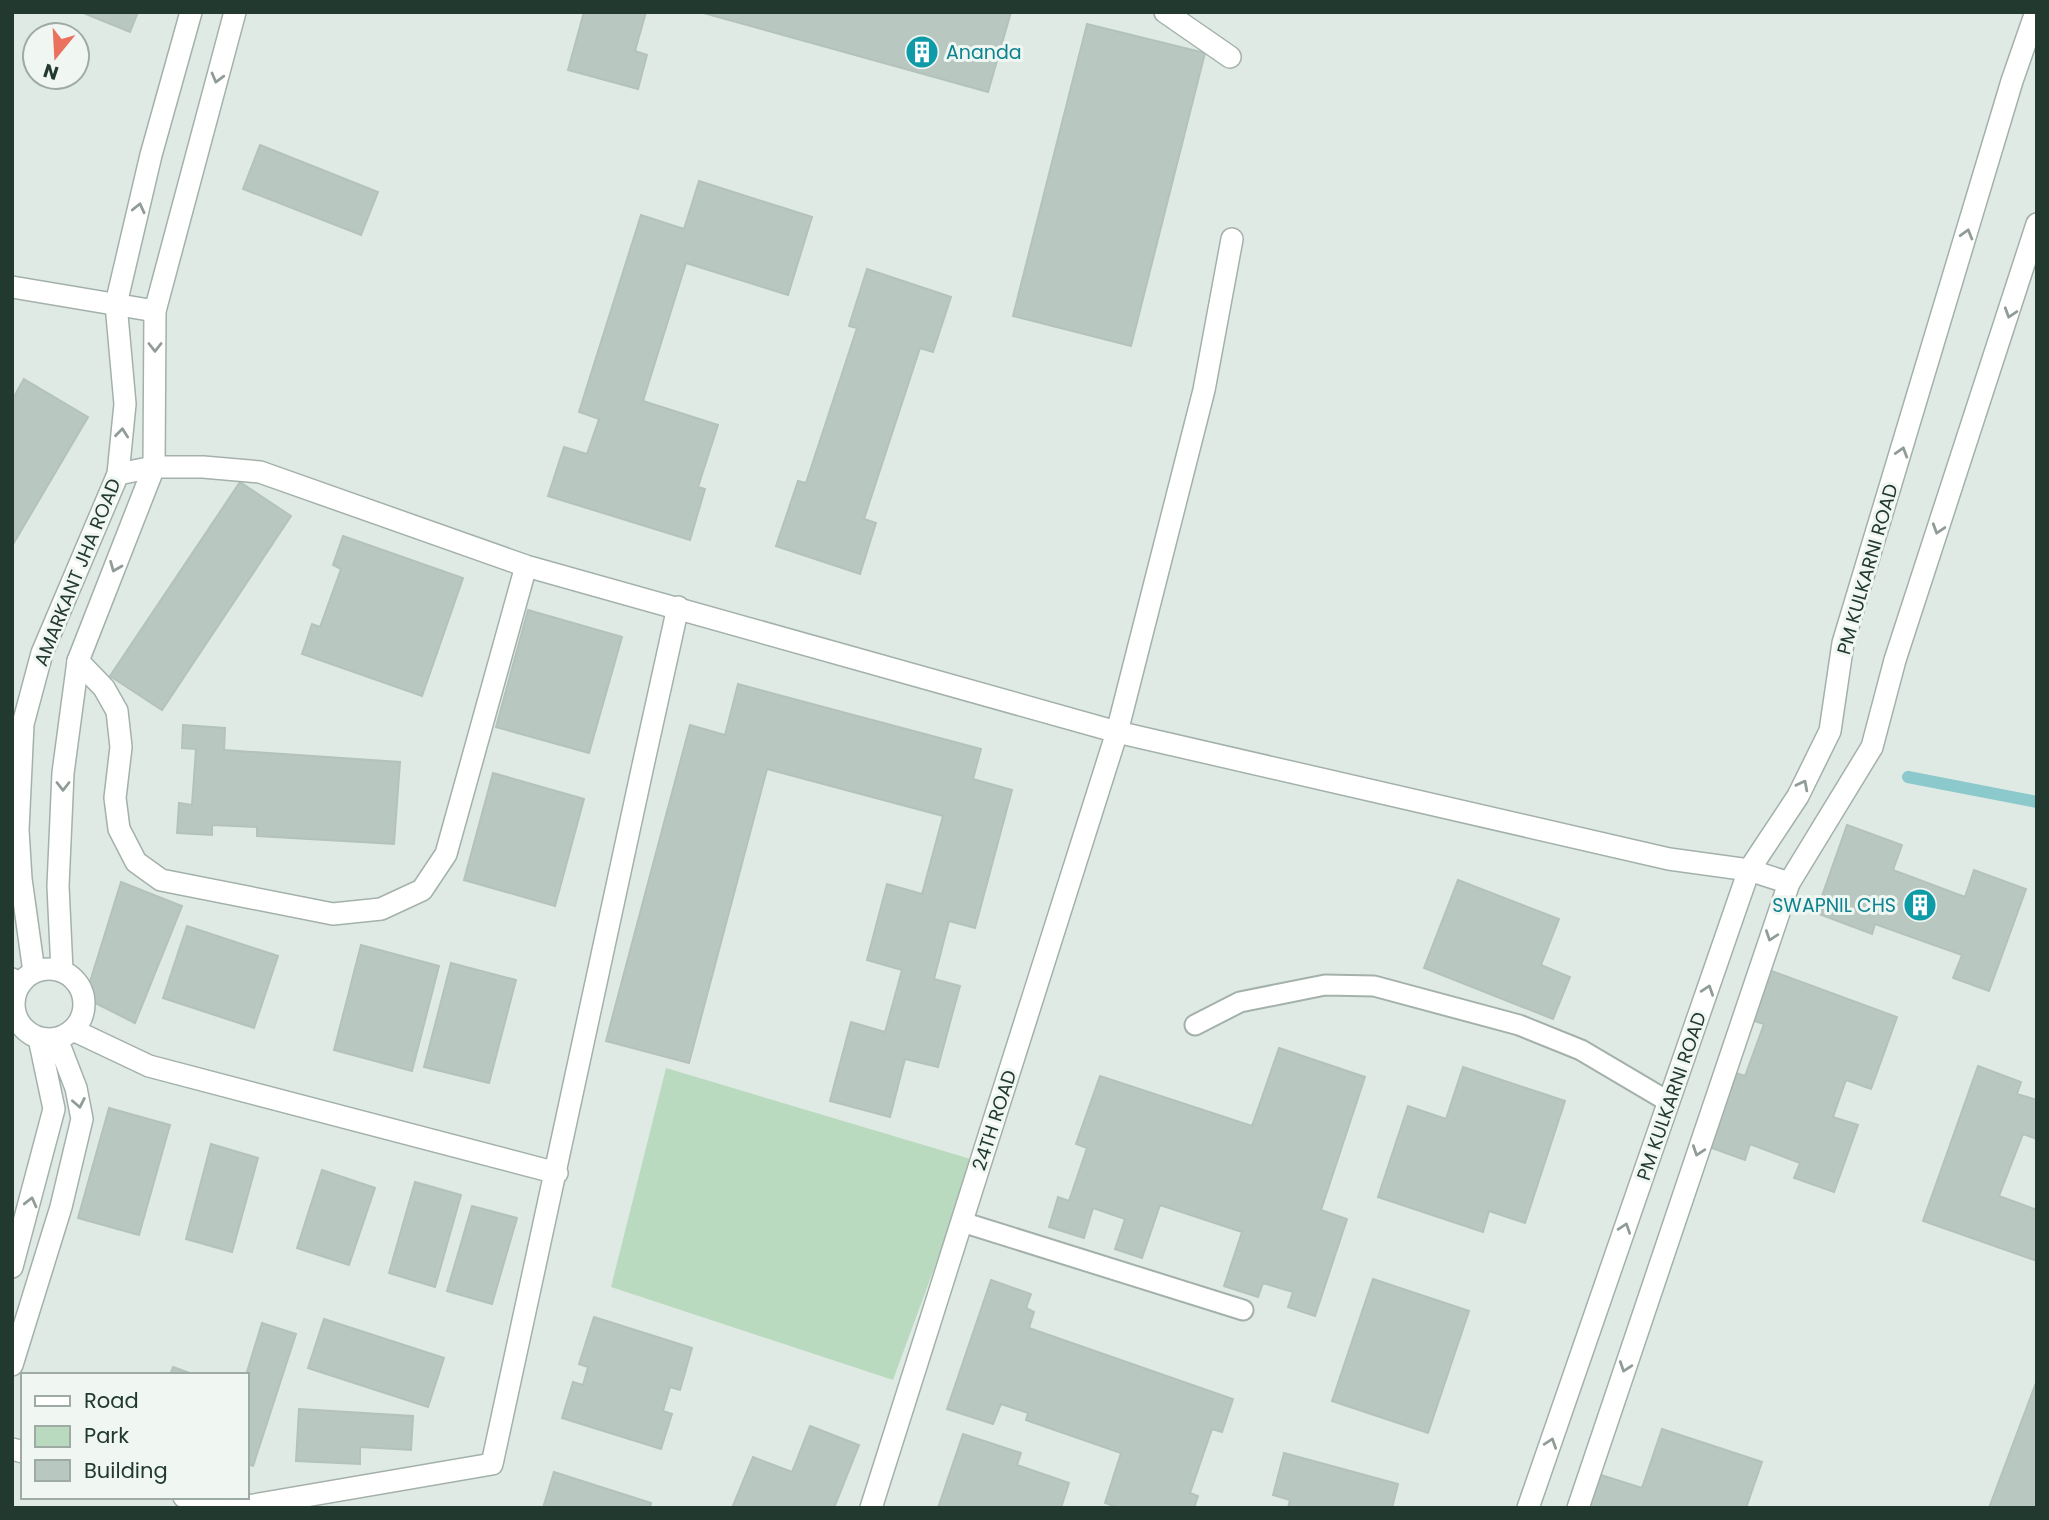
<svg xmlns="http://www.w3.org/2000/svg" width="2049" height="1520" font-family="Poppins,sans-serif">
<rect width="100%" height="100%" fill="#e0eae4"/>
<path fill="#badabf" d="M666 1068 974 1160 893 1380 611 1287Z"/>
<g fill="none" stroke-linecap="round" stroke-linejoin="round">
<path stroke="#8bc9cc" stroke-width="12" d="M1908 777 2037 802"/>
</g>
<path fill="#b8c7c0" stroke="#b3c3bb" stroke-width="2" d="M81 12H138L130 32Z
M584 12H646L635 51 647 55 638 89 568 70Z
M700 12H1011L988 92Z
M1087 24 1205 53 1131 346 1013 316Z
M260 145 378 192 361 235 243 189Z
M699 181 812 217 788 295 686 263 643 401 718 425 698 487 705 489 690 540 548 496 564 447 587 454 599 419 579 412 641 215 684 229Z
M867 269 951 297 933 352 920 348 864 519 876 523 860 574 776 546 798 481 806 483 857 328 849 326Z
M24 379 88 417 12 546V400Z
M240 482 291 516 162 710 110 676Z
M343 536 463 578 422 696 302 654 312 624 320 627 341 569 333 565Z
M528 610 622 637 589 753 496 727Z
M738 684 981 749 973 779 1012 790 975 928 949 921 934 979 960 986 938 1067 905 1059 890 1117 830 1101 851 1022 885 1032 902 970 867 960 887 884 922 894 943 816 767 769 689 1063 606 1041 690 725 725 735Z
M183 725 225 728 224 750 400 762 394 844 257 836V827L212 825V835L177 833 179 803 192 805 196 749 182 748Z
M493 773 584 799 555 906 464 880Z
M1847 825 1902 845 1893 870 1965 897 1974 870 2026 889 1989 991 1953 978 1962 955 1875 924 1872 934 1816 913Z
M1458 880 1559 919 1541 965 1570 977 1553 1019 1424 968Z
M121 882 182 906 135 1023 85 998Z
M187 926 278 956 254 1028 163 998Z
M361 945 439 966 412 1071 334 1050Z
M451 963 516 980 489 1083 424 1067Z
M1769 970 1897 1017 1871 1089 1846 1080 1833 1117 1858 1125 1834 1192 1794 1178 1800 1163 1750 1144 1745 1160 1706 1146 1733 1072 1745 1076 1764 1024 1751 1020Z
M1279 1048 1365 1077 1321 1210 1347 1219 1315 1316 1288 1307 1293 1292 1263 1283 1258 1297 1224 1286 1242 1232 1160 1205 1142 1258 1115 1249 1125 1219 1093 1208 1084 1238 1049 1227 1058 1197 1069 1201 1087 1148 1076 1144 1100 1076 1252 1126Z
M1978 1066 2021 1082 2017 1094 2037 1100V1139L2023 1134 1999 1196 2037 1210V1261L1923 1221Z
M1463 1067 1565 1101 1525 1223 1489 1211 1483 1232 1378 1197 1408 1106 1446 1119Z
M109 1108 170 1125 139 1235 78 1218Z
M211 1144 258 1158 232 1252 186 1239Z
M322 1170 375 1188 349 1265 297 1248Z
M415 1182 461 1195 435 1287 389 1273Z
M472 1206 517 1218 492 1304 447 1291Z
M1373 1279 1469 1311 1428 1433 1332 1401Z
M991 1280 1031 1294 1026 1308 1034 1312 1029 1328 1233 1399 1222 1432 1212 1429 1190 1493 1198 1496 1194 1508H1119L1105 1503 1121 1453 1026 1420 1028 1413 1001 1404 993 1424 947 1409Z
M594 1317 692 1348 680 1390 670 1387 663 1411 672 1414 661 1449 562 1418 573 1382 583 1385 588 1367 579 1364Z
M324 1319 444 1358 428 1407 308 1368Z
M262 1323 296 1334 253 1466 247 1464 246 1375Z
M173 1367 195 1375H170Z
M2037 1380V1508H1989Z
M299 1409 413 1416 411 1450 360 1447V1464L296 1461Z
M810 1426 859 1445 834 1508H732L753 1457 792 1472Z
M1662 1429 1762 1462 1746 1508H1586L1598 1474 1642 1488Z
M963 1434 1021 1453 1017 1465 1069 1483 1061 1508H938Z
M1284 1453 1398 1484 1392 1508H1288L1290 1500 1273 1495Z
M554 1472 651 1503 650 1508H543Z"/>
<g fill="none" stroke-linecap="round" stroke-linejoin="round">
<defs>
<path id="service" d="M1195 1025 1240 1002 1325 985 1374 986 1519 1025 1581 1050 1669 1102
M962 1222 1243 1310"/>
<path id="minor" d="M1165 12 1230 57
M12 287 155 311
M118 474 154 467H203L260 472 526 566 1117 732 1669 859 1749 870 1789 883
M78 661 104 688 117 711 121 747 115 798 119 829 136 862 161 880 333 914 381 909 422 890 446 854 526 566
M12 979 19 984
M73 1030 149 1066 557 1173
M12 1449 23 1452
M184 1497 222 1508
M236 1508 492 1464C556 1178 614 892 678 607
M871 1508 1117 732 1204 390 1232 239"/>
<path id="tertiary" d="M14 1004a35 35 0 1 1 70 0a35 35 0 1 1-70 0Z
M62 971 58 886 63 773 78 661 154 467 155 311 235 12
M34 972 21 879 18 830 23 724 42 653 118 474 125 404 116 304 151 155 191 12
M12 1267 54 1109 39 1038
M12 1365 61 1207 82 1119 76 1088 57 1039
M1528 1508 1749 870 1798 796 1830 731 1843 643 2012 81 2036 12
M1578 1508 1789 883 1872 747 1895 660 2037 224"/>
</defs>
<use href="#service" stroke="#a3b1aa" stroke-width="23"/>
<use href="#minor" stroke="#a3b1aa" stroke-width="24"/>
<use href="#tertiary" stroke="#a3b1aa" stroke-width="24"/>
<use href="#service" stroke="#fff" stroke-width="19"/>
<use href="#minor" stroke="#fff" stroke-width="21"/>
<use href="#tertiary" stroke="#fff" stroke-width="21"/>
</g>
<defs><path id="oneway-chevron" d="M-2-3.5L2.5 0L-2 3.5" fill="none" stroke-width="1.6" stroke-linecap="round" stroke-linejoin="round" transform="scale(1.75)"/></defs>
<g stroke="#909c98">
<use href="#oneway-chevron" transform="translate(217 78) rotate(105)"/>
<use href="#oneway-chevron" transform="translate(139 208) rotate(-77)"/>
<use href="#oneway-chevron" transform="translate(1967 234) rotate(-74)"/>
<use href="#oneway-chevron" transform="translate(2010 313) rotate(108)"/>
<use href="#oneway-chevron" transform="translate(155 347) rotate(90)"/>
<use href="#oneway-chevron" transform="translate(122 433) rotate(-84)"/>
<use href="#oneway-chevron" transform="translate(1902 452) rotate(-73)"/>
<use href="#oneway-chevron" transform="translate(1938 529) rotate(108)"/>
<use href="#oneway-chevron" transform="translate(115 567) rotate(112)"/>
<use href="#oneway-chevron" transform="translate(1803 785) rotate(-63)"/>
<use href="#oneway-chevron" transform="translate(63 786) rotate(90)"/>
<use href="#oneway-chevron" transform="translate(1771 936) rotate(109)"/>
<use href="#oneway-chevron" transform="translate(1708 990) rotate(-71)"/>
<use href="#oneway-chevron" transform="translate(79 1103) rotate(79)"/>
<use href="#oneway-chevron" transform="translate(1698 1151) rotate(109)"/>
<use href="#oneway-chevron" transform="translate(31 1202) rotate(-76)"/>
<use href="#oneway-chevron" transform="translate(1625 1228) rotate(-71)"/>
<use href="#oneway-chevron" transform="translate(1625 1367) rotate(109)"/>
<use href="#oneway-chevron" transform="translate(1551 1443) rotate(-71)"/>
</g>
<defs>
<symbol id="building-disc" viewBox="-11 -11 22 22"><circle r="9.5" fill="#0f9aa8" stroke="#f0f7f3"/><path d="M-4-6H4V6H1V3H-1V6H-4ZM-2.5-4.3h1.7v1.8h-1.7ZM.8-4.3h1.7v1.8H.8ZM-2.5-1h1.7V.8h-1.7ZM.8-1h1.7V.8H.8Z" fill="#fff"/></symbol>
</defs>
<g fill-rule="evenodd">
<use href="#building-disc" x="903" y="33" width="38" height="38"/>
<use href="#building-disc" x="1901" y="886" width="38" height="38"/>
</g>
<g text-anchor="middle" stroke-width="6" stroke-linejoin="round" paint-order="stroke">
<g font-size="19" fill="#0d838f" stroke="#f0f7f3" text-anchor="start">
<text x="946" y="59">Ananda</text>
<text x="1896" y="912" text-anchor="end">SWAPNIL CHS</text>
</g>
<g font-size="19" fill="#223930" stroke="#f0f7f3">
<text transform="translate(1867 569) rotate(-74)" y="7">PM KULKARNI ROAD</text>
<text transform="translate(77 572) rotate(-68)" y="7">AMARKANT JHA ROAD</text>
<text transform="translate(1671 1096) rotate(-71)" y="7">PM KULKARNI ROAD</text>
<text transform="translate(994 1120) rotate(-72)" y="7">24TH ROAD</text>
</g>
</g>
<rect width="2049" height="1520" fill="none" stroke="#223930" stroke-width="28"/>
<rect x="21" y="1373" width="228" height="126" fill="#f0f7f3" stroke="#9eaba5" stroke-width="2"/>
<rect x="35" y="1396" width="35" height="10" fill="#ffffff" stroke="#9eaba5" stroke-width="2"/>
<text x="84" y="1408" font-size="21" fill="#223930">Road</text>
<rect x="35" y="1426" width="35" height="21" fill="#badabf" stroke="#9eaba5" stroke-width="2"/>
<text x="84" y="1443" font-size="21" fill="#223930">Park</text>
<rect x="35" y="1460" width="35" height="21" fill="#b8c7c0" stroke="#9eaba5" stroke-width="2"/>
<text x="84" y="1478" font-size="21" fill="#223930">Building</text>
<g transform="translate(56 56) rotate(198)"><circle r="33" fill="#f0f7f3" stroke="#9eaba5" stroke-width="2"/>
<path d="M0-5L12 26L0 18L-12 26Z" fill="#ea715e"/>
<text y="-10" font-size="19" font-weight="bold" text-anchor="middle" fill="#223930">N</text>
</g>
</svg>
